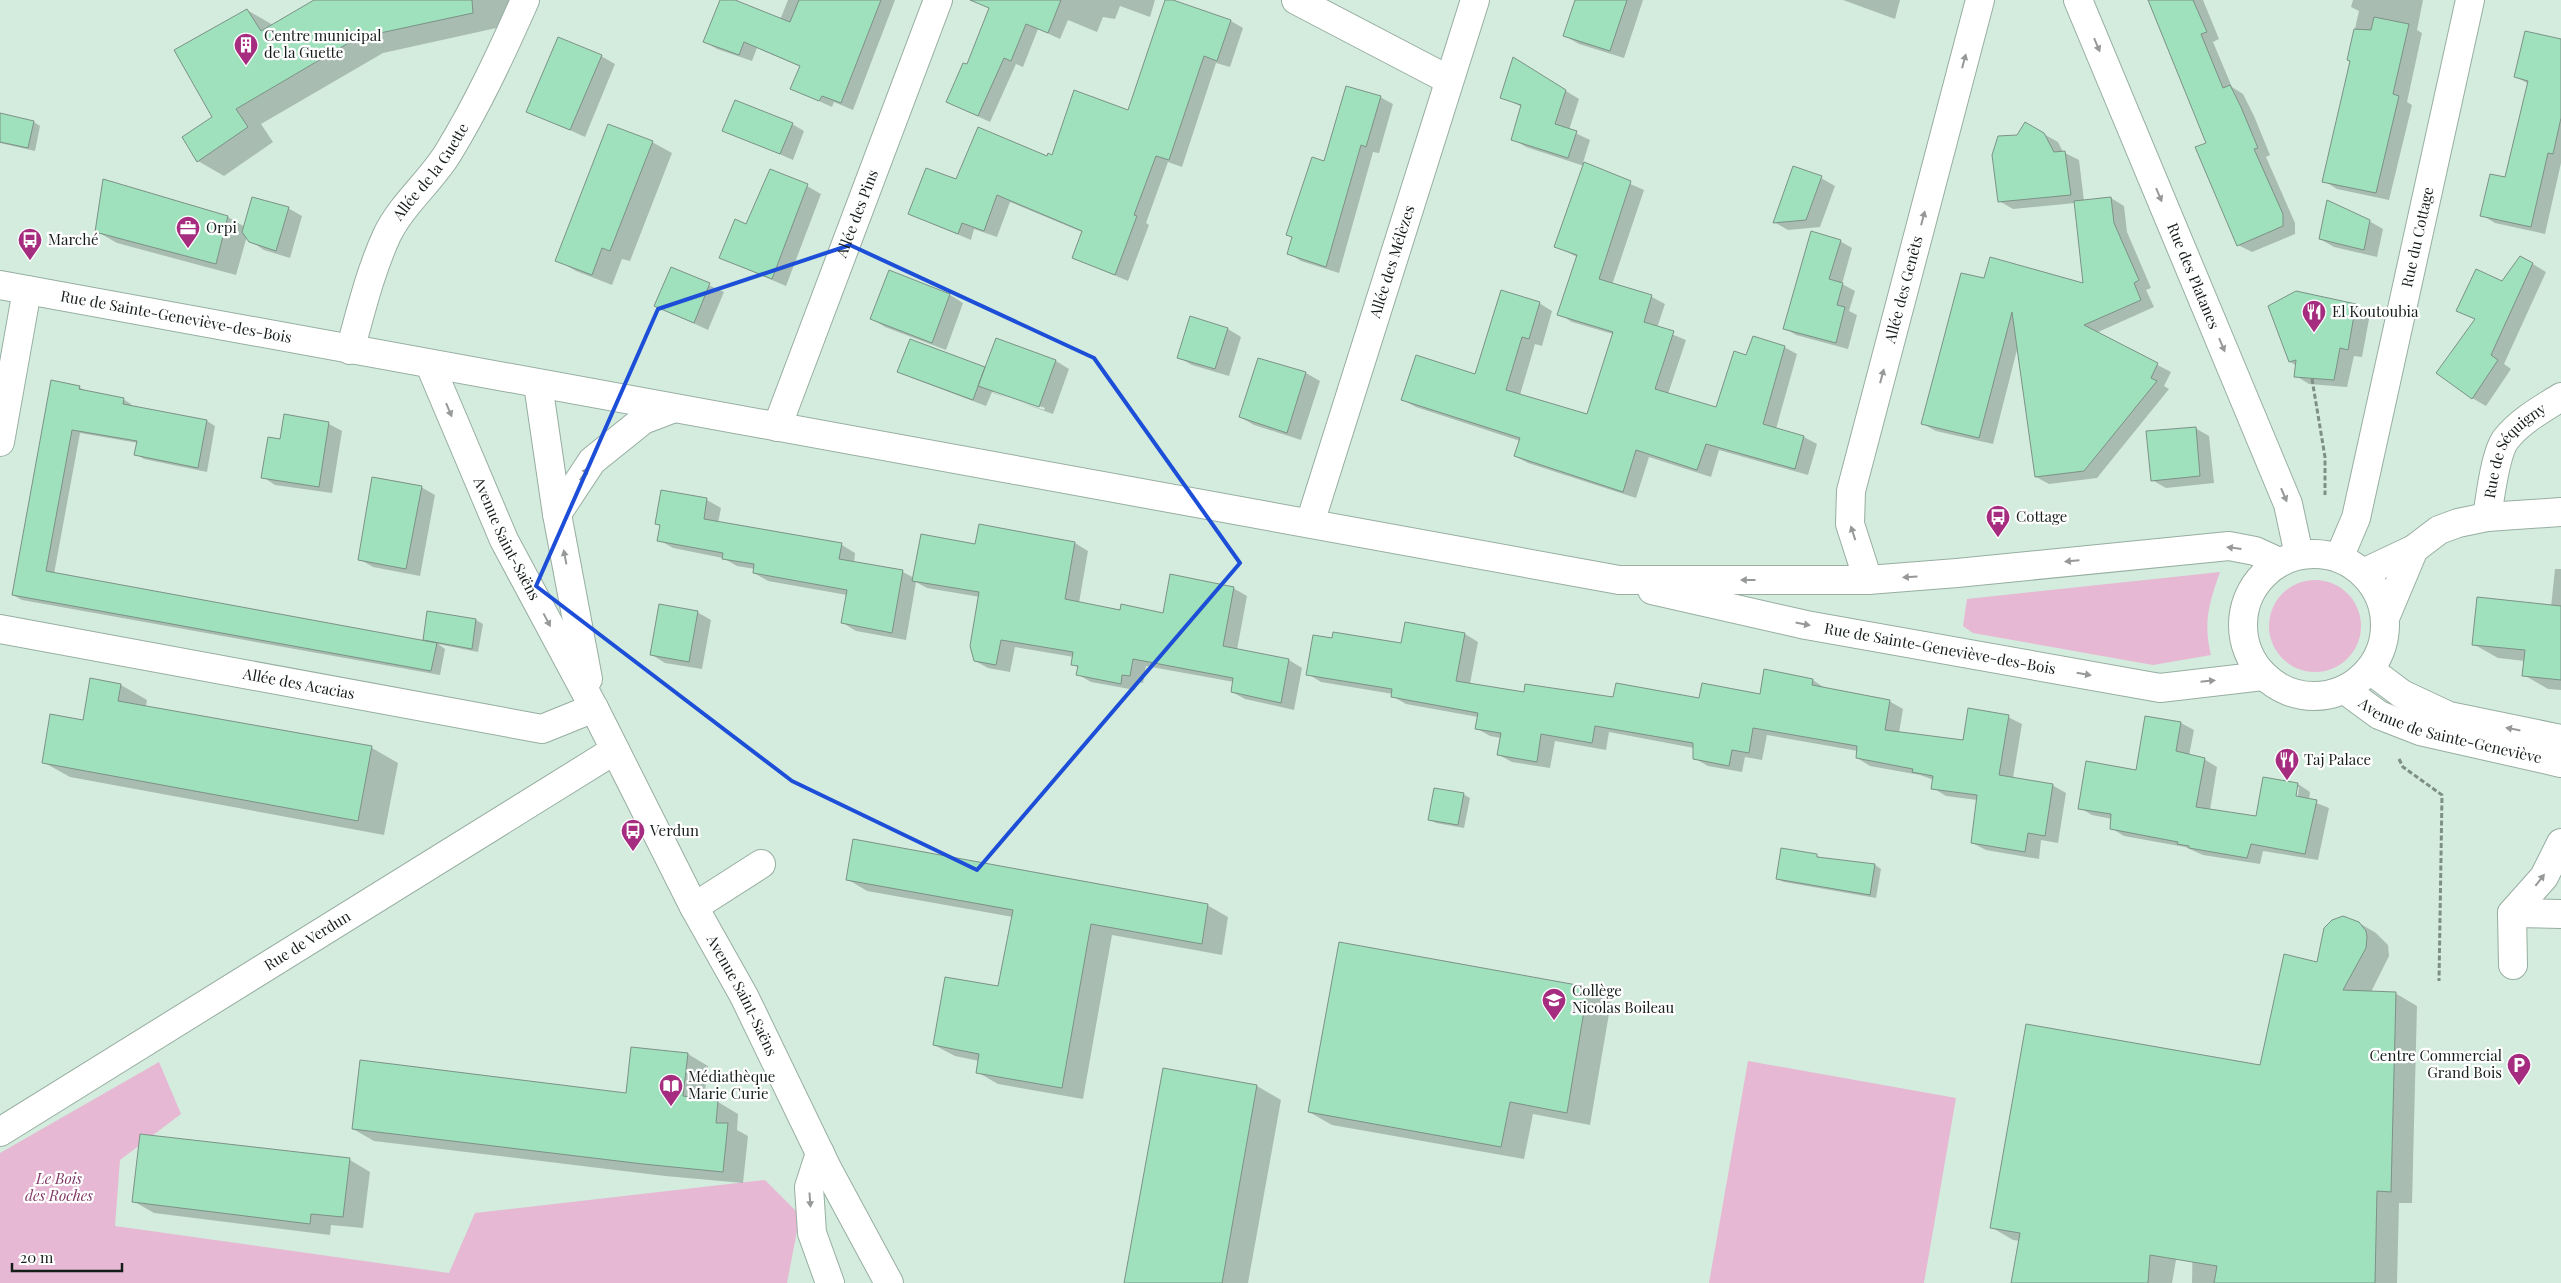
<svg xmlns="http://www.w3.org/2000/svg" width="2561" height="1283" font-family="'Playfair Display',serif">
<rect width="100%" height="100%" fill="#d4ecde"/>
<path fill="#e6b8d3" d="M2220 572C2209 603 2203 623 2211 655L2153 665 1973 633 1963 626 1967 599Z
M2269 626a46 46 0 1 1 92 0a46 46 0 1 1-92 0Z
M1748 1061 1956 1098 1924 1283H1709Z
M159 1062 181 1114 120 1160 115 1226 449 1273 475 1213 765 1180 800 1215 787 1283H0V1153Z"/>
<path fill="#0003" fill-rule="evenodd" d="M317 0H523V22L383 53 261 124 273 142 224 176 198 161 247 10 273 25Z
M721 0H732L780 20 788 0H895L853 110 834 102 832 107 792 89 801 67 757 48 752 61 717 49 705 42Z
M993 0H1155L1150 17 1120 6 1115 19 1103 17 1097 32 1068 20 1060 39 1038 29 1023 67 1016 64 990 122 947 102 967 66Z
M1166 0 1231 21 1243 28 1230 67 1216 63 1182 167 1168 162 1146 223 1149 225 1128 281 1073 258 1082 232 1010 202 997 237 974 229 971 240 909 214 957 181 1053 156 1129 111Z
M1576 0H1643L1624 58 1579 44 1565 36Z
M1843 0H1900L1895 19Z
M2148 0H2203L2219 39 2213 42 2232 87 2243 94 2254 116 2270 155 2266 157 2295 223V234L2252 252 2238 245 2208 143Z
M2353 0H2423L2417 30 2422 33 2407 102 2412 105 2389 200 2337 189 2324 181 2351 61 2348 59 2359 11 2351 7Z
M2561 40V163L2545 234 2495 223 2482 215 2506 179 2529 84 2516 77Z
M601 56 615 64 585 137 528 111Z
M1527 67 1579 99 1569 130 1590 140 1583 163 1644 190 1612 285 1652 297 1665 304 1657 328 1686 340 1668 394 1717 409 1747 356 1784 347 1797 354 1776 429 1804 437 1817 444 1808 475 1719 450 1711 477 1649 457 1636 498 1528 463 1515 456 1520 441 1416 407 1403 400 1476 375 1539 303 1552 311 1542 346 1535 344 1520 395 1588 416 1613 334 1572 322 1559 314 1577 257 1555 246 1584 166 1526 147 1513 139 1522 107 1502 97Z
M1380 97 1393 104 1379 153 1373 152 1339 273 1301 261 1288 253 1293 238 1287 234 1325 162Z
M0 115 34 122 40 126 35 151 0 143Z
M792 124 804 131 793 160 724 130Z
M2026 124 2058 142 2063 152 2079 160 2084 201 2111 198 2124 206 2127 232 2151 288 2146 290 2154 307 2096 333 2171 372 2164 386 2169 389 2097 478 2049 484 2036 477 2018 346 1993 444 1936 431 1923 424 1985 280 2084 284 2075 203 2013 209 1999 201 2018 136Z
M652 142 672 153 630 261 622 259 612 285 576 271 557 260Z
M1821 178 1835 186 1820 227 1788 230 1774 222Z
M104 180 228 217 245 227 288 208 302 216 290 258 264 250 250 241 247 236 236 275 117 243 96 231Z
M807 186 821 194 786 286 721 258 747 225Z
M2369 221 2383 229 2377 257 2334 247 2320 239Z
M1840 241 1852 248 1842 284 1855 291 1849 311 1857 315 1848 349 1796 335 1784 328Z
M2521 257 2546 272 2504 364 2511 369 2486 406 2472 398 2476 320 2458 310 2503 283Z
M672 269 724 292 708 330 656 306Z
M890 272 950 295 963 303 946 350 885 327 872 319Z
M2297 292 2356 306 2370 314 2362 357 2354 356 2347 387 2309 384 2296 376 2297 366 2290 362Z
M1228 329 1241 337 1229 376 1192 365 1178 357Z
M911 341 986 369 1056 361 1069 369 1053 414 992 392 986 406 912 378 899 371ZM993 390 1045 408 1044 410 993 393Z
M1259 360 1306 373 1320 381 1301 440 1254 425 1240 417Z
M79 387 87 392 123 399 131 404V407L207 421 215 426 207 472 144 459 136 454 138 443 80 433 54 574 429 642 424 639 428 612 476 620 483 624 478 652 438 644 445 649 440 675 22 600 13 595Z
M285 416 329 424 342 431 332 493 275 485 263 477 281 441Z
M2195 428 2209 436 2214 483 2166 488 2152 480Z
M421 487 435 495 420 576 373 567 359 559Z
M707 500 721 508 718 523 842 545 855 553 854 563 903 572 914 578 976 545 980 526 1075 543 1088 551 1079 603 1121 612 1164 614 1233 588 1247 596 1237 650 1289 660 1302 668 1294 710 1245 699 1232 692 1234 682 1146 666 1143 683 1136 682 1135 690 1091 682 1077 674 1079 668 1072 664 1074 657 1015 647 1010 672 988 668 975 661 980 597 927 588 916 582 906 640 856 631 843 623 847 595 768 581 754 573 755 569 737 566 723 558 673 548 659 540 661 526 656 523Z
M2555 569H2561V690L2548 689 2524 675 2525 661 2498 658 2473 644 2551 607Z
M697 612 711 620 702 669 665 663 652 655Z
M1406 623 1465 634 1478 642 1470 684 1525 694 1700 700 1761 695 1813 680 1826 689 1889 701 1903 709 1899 733 1964 742 2008 717 2022 724 2013 778 2052 785 2066 793 2058 843 2041 840 2039 859 1986 850 1972 843 1977 800 1946 796 1933 788 1934 780 1920 775 1870 766 1857 758 1858 751 1767 735 1762 760 1745 757 1742 772 1708 766 1694 758V748L1609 732 1606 750 1555 741 1550 768 1512 762 1499 755 1501 738 1490 736 1476 728 1478 717 1406 704 1392 696 1393 694 1321 682 1308 674 1402 645Z
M121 685 147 700 146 707 372 748 398 763 384 835 70 777 43 762Z
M2146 717 2181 723 2194 730 2189 756 2204 759 2217 767 2210 810 2257 817 2298 784 2310 792 2309 800 2329 808 2318 860 2263 851 2260 864 2203 855 2185 847 2124 836 2111 828 2112 819 2092 815 2080 808 2137 771ZM2296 787H2299L2297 803 2294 802Z
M1463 794 1470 798 1464 828 1436 823 1430 820Z
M1817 856 1823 859 1875 865 1881 869 1876 898 1784 882 1777 879Z
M847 879 1207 905 1228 917 1222 955 1112 935 1083 1099 998 1084 977 1072 979 1061 955 1056 934 1045 999 987 1013 917 867 891Z
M2338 918 2354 920 2376 933 2388 945 2389 956 2371 992 2395 993 2417 1006 2412 1203H2399L2397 1283H2192L2194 1181 2190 1180 2172 1283H2012L2020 1241 2013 1240 1991 1227 2261 1067 2319 964Z
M1340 943 1588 988 1611 1002 1590 1125 1533 1114 1524 1159 1332 1125 1309 1112Z
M688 1054 708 1066 704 1100 718 1102 738 1114 737 1130 748 1136 743 1183 665 1176 374 1141 353 1129 627 1095Z
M1164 1069 1257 1086 1281 1100 1248 1283H1125Z
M350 1160 370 1172 363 1228 331 1225 330 1235 154 1213 133 1201Z"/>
<path fill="#9fe0bd" stroke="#7c9286" d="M314 0H472L473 13 357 38 236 109 248 127 197 162 182 137 212 117 174 50 247 9 261 31Z
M720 0H735L790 22 799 0H881L841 103 822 96 819 101 790 89 800 66 744 42 739 55 703 42Z
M970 0H1061L1048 33 1026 24 1011 61 1004 58 978 116 946 102 963 63 967 64 989 8Z
M1165 0H1173L1231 20 1217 61 1204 56 1169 160 1156 156 1134 215 1137 216 1115 275 1072 258 1082 231 997 195 984 231 962 223 958 234 908 214 926 168 956 179 978 127 1047 156 1048 153 1052 155 1074 90 1128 110Z
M1575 0H1627L1610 51 1563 36Z
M2148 0H2193L2207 32 2201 34 2223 88 2230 85 2241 107 2258 148 2254 149 2283 214V226L2237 246 2195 147 2206 143Z
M2374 17 2409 24 2393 94 2399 96 2376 193 2322 182 2350 61 2347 60 2354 29 2371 30Z
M2525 31 2561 39V118L2553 154 2548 153 2531 227 2480 216 2490 174 2505 177 2528 81 2514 77Z
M558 37 602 55 570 130 526 112Z
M1513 57 1566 90 1555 124 1577 131 1568 158 1511 140 1521 105 1500 98Z
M1346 86 1381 96 1366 147 1361 145 1326 267 1287 254 1292 237 1286 235 1312 157 1324 161Z
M735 100 793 123 780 154 722 131Z
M0 113 34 121 28 148 0 142Z
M2025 122 2044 133 2054 152 2065 151 2071 195 1998 202 1992 155 1998 136 2017 135Z
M608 124 653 141 610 251 602 248 592 275 555 261Z
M1584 162 1631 181 1599 279 1652 295 1644 322 1674 331 1655 389 1716 407 1734 351 1746 355 1753 336 1785 346 1763 424 1804 436 1795 469 1706 444 1697 470 1636 450 1623 492 1514 456 1520 438 1401 400 1416 355 1475 374 1501 290 1540 302 1529 339 1522 337 1506 390 1587 414 1613 332 1557 315 1577 255 1554 247Z
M1793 166 1822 176 1806 220 1773 223Z
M770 169 808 184 772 279 719 258 735 219 746 224Z
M103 179 228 216 216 264 95 232Z
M252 197 289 207 276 251 249 242 242 232Z
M2111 197 2114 223 2139 280 2134 283 2141 300 2084 325 2158 363 2151 378 2157 381 2084 471 2035 477 2012 312 1979 438 1921 424 1961 273 1984 278 1990 257 2083 283 2074 201Z
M2327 200 2370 220 2364 250 2319 239Z
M1811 231 1841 240 1829 279 1843 283 1837 305 1845 307 1836 343 1783 329Z
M2520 256 2533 263 2491 355 2498 360 2472 399 2436 373 2475 319 2456 311 2476 269 2502 281Z
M671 267 710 283 694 323 654 306Z
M889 270 950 294 932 343 870 319Z
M2296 291 2356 304 2348 350 2340 348 2334 380 2294 377 2296 360 2289 362 2268 306Z
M1190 316 1228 328 1215 369 1177 358Z
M996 338 1056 360 1039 407 978 386Z
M910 339 985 367 973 400 897 372Z
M1258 358 1306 372 1287 433 1239 417Z
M51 380 80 386 79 389 124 398 123 404 207 420 198 468 134 455 137 441 72 430 46 571 437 643 431 671 12 595Z
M284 414 329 422 319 487 261 478 268 437 280 439Z
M2196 427 2200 476 2151 481 2146 431Z
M372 477 422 486 406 569 358 560Z
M661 490 707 498 704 519 842 543 839 559 903 570 892 633 841 623 847 590 753 573 754 564 722 559 723 553 657 541 660 525 655 524Z
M979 524 1075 542 1065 599 1120 610 1121 604 1163 613 1170 574 1234 587 1223 646 1289 659 1281 703 1231 692 1233 678 1133 659 1130 676 1122 675 1121 684 1076 675 1078 666 1071 665 1073 652 1001 640 996 665 974 661 970 646 979 592 912 581 921 534 975 544Z
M2477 597 2561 606V680L2522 676 2525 650 2472 645Z
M659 604 698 611 689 662 650 655Z
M427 611 476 619 472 649 423 640Z
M1405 622 1465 633 1456 681 1524 692 1525 684 1613 697 1616 683 1699 698 1702 683 1760 694 1764 669 1813 679 1812 685 1890 700 1885 730 1963 740 1968 708 2009 715 1999 775 2053 784 2045 836 2028 833 2025 852 1971 843 1977 795 1931 789 1933 776 1912 772 1913 769 1856 758 1857 746 1753 728 1749 753 1732 750 1729 766 1693 759V743L1595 726 1592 743 1541 734 1537 762 1497 755 1501 733 1475 729 1478 713 1391 697 1392 689 1306 675 1313 635 1332 638 1333 632 1401 643Z
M90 678 121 684 118 701 372 746 358 821 42 763 50 714 83 720Z
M2145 716 2181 722 2176 751 2205 758 2196 807 2256 816 2263 777 2298 783 2296 796 2317 800 2305 854 2251 844 2247 858 2189 848V846L2177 844 2178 842 2110 829 2111 814 2078 809 2086 761 2136 770Z
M1434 788 1464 793 1458 825 1428 820Z
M853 839 1208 904 1202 944 1091 924 1062 1088 976 1073 979 1054 933 1045 945 977 998 986 1013 910 846 880Z
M1781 848 1817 854V857L1875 864 1870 895 1776 879Z
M2343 916 2359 922 2366 931 2367 937 2366 948 2343 990 2396 992 2391 1192 2377 1191 2375 1283H2214L2217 1266 2150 1255 2148 1283H2011L2020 1233 1990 1228 2026 1024 2260 1065 2284 954 2317 962 2324 928 2332 920Z
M1339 942 1588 987 1567 1113 1510 1102 1501 1147 1308 1112Z
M631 1047 688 1053 683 1096 718 1101 716 1123H728L723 1172 643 1164 352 1129 360 1060 626 1093Z
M1163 1068 1257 1085 1222 1283H1124Z
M140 1134 350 1158 343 1217 311 1214 310 1224 132 1202Z"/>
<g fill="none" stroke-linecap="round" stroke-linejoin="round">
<defs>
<g id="minor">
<path d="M1296 0 1449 80"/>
<path id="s1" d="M2078 0 2288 504 2299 555"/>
<path id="s2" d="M350 350C361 311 370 272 387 235 402 204 431 181 448 153 478 104 502 52 525 0"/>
<path id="s3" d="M430 365 504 540 594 708 694 907 744 996 828 1170 889 1283"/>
<path d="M538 384 557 514 588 679"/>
<path id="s4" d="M777 427 938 0"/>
<path d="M0 442 27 290"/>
<path d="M557 514 592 461 643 420 672 409"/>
<path id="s5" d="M2487 517C2490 499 2495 453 2506 439 2520 421 2542 409 2561 397"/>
<path id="s6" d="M1310 523 1475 0"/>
<path id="s7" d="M2339 558 2356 518 2470 0"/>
<path d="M2363 573 2414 549 2439 530 2458 523 2487 517 2561 512"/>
<path id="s8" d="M1868 580 1850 524 1851 491 1980 0"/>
<path d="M2385 618 2414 549"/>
<path id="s9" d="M0 629 542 729 594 708"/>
<path d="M694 907 761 864"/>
<path d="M2512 913 2561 914"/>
<path d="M2513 965 2512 913 2544 877 2561 843"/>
<path id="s10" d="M0 1132 615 750"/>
<path d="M820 1153 809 1187 812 1233 830 1283"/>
</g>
<g id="major">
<path id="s11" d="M0 285 1619 580H1868L1957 573 2229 546 2255 551 2279 562"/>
<circle cx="2314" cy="625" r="71"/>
<path id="s12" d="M1652 590 1806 625 2160 688 2263 676"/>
<path d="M2370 670 2402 694 2449 716 2561 739"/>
<path id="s13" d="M2345 690 2379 715 2420 731 2561 763"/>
</g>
</defs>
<use href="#minor" stroke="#97aea1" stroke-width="30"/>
<use href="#major" stroke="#97aea1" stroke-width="30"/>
<path stroke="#7e8f85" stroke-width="3" stroke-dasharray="5 2.5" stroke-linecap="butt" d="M2312 379 2325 457V495
M2399 759 2403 767 2442 795 2439 981"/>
<use href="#minor" stroke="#fff" stroke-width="28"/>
<use href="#major" stroke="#fff" stroke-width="28"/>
</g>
<defs><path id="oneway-solid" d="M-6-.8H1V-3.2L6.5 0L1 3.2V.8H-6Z" transform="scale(1.25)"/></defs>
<g fill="#969998">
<use href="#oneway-solid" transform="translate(2097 45) rotate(67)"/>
<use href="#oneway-solid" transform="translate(1964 61) rotate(-75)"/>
<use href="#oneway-solid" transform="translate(2159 195) rotate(67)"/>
<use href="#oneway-solid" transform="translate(1923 218) rotate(-75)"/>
<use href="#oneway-solid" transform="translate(2222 345) rotate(67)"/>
<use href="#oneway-solid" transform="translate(1882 376) rotate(-75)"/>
<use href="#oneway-solid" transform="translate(449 410) rotate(67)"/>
<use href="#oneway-solid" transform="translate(584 474) rotate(-56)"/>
<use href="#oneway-solid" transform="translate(2284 495) rotate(67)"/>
<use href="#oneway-solid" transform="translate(1853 533) rotate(-108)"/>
<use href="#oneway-solid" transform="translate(2234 548) rotate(-173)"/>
<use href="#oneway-solid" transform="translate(565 557) rotate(-101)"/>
<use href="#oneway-solid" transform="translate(2072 561) rotate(175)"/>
<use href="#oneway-solid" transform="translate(1910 577) rotate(176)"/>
<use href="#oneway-solid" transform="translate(1748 580) rotate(180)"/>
<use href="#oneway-solid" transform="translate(547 620) rotate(62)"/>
<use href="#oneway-solid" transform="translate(1803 624) rotate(11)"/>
<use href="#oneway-solid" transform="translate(2084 674) rotate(10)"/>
<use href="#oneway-solid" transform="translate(2208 681) rotate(-6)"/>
<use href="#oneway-solid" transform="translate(2513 729) rotate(-169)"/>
<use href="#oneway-solid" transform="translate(2540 880) rotate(-52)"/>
<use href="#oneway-solid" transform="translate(810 1200) rotate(86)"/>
</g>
<path fill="none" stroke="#1d4ed8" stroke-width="4" stroke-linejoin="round" d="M850 245 1094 358 1240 563 977 870 792 781 536 586 658 309Z"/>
<defs>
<symbol id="building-pin" viewBox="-11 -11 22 30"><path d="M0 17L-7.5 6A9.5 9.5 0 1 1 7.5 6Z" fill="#a62c80" stroke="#fff"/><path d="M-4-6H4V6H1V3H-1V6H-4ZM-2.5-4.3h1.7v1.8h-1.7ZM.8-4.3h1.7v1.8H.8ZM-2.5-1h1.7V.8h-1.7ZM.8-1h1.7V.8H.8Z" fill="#fff"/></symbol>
<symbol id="office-pin" viewBox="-11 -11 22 30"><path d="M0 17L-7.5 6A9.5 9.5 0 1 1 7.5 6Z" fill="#a62c80" stroke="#fff"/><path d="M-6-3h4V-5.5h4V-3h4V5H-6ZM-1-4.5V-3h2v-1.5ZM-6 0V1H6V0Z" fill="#fff"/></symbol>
<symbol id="bus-pin" viewBox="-11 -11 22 30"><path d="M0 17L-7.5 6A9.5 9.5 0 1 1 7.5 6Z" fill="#a62c80" stroke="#fff"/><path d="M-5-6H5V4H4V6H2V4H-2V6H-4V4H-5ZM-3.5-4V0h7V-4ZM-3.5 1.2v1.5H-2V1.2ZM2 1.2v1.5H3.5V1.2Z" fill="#fff"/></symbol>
<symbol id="restaurant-pin" viewBox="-11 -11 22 30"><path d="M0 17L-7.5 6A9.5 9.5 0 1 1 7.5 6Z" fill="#a62c80" stroke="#fff"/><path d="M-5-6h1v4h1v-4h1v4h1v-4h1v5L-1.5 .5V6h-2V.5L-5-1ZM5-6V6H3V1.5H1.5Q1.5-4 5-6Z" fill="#fff"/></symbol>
<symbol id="school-pin" viewBox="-11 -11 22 30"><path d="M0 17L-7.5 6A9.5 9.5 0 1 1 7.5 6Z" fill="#a62c80" stroke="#fff"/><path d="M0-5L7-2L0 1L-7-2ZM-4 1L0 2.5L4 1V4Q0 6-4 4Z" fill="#fff"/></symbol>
<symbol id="parking-pin" viewBox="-11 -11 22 30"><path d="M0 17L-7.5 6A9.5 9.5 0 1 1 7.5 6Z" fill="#a62c80" stroke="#fff"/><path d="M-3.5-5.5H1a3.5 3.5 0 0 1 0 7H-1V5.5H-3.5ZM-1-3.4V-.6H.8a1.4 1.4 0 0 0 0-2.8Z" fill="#fff"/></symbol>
<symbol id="library-pin" viewBox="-11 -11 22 30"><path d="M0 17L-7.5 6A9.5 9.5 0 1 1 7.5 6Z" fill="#a62c80" stroke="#fff"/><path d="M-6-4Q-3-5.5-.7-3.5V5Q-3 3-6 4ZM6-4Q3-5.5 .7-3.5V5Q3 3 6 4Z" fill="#fff"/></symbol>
</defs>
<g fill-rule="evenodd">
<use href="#building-pin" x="232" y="31" width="28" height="38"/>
<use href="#office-pin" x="174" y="214" width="28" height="38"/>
<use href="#bus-pin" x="16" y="226" width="28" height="38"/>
<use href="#restaurant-pin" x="2300" y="298" width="28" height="38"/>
<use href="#bus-pin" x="1984" y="503" width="28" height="38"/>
<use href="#restaurant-pin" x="2273" y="746" width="28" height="38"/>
<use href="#bus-pin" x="619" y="817" width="28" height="38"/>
<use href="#school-pin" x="1540" y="986" width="28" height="38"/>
<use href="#parking-pin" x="2505" y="1051" width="28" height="38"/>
<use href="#library-pin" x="657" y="1072" width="28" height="38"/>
</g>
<g text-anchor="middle" stroke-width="4.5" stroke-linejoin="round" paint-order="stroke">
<g font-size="15" fill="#151d19" stroke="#fff" text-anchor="start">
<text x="264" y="41">Centre municipal<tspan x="264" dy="17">de la Guette</tspan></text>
<text x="206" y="233">Orpi</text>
<text x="48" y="245">Marché</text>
<text x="2332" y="317">El Koutoubia</text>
<text x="2016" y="522">Cottage</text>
<text x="2304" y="765">Taj Palace</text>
<text x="650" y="836">Verdun</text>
<text x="1572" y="996">Collège<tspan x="1572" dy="17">Nicolas Boileau</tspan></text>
<text x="2502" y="1061" text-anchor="end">Centre Commercial<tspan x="2502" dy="17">Grand Bois</tspan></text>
<text x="688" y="1082">Médiathèque<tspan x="688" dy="17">Marie Curie</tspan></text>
</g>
<g font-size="15" fill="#151d19" stroke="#fff">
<text dy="5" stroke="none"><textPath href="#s2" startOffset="198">Allée de la Guette</textPath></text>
<text dy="5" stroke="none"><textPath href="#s4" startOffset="228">Allée des Pins</textPath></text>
<text dy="5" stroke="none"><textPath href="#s7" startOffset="331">Rue du Cottage</textPath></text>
<text dy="5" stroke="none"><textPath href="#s6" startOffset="274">Allée des Mélèzes</textPath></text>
<text dy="5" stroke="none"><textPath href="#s1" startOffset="299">Rue des Platanes</textPath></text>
<text dy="5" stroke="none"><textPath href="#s8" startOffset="300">Allée des Genêts</textPath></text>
<text dy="5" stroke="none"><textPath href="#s11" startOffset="179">Rue de Sainte-Geneviève-des-Bois</textPath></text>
<text dy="5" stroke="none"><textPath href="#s5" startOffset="75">Rue de Séquigny</textPath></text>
<text dy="5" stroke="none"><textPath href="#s3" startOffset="190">Avenue Saint-Saëns</textPath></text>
<text dy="5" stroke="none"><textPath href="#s12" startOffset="294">Rue de Sainte-Geneviève-des-Bois</textPath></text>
<text dy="5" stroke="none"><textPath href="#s9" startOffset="304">Allée des Acacias</textPath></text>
<text dy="5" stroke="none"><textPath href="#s13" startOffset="115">Avenue de Sainte-Geneviève</textPath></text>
<text dy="5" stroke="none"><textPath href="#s10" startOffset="362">Rue de Verdun</textPath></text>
<text dy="5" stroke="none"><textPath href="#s3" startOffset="704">Avenue Saint-Saëns</textPath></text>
</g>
<g font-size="15" font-style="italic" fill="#7e3765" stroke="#fff">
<text x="59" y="1184">Le Bois<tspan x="59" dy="17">des Roches</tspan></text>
</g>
</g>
<path d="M12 1263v8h110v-8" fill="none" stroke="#151d19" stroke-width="2.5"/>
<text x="20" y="1263" font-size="15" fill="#151d19" stroke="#ffffff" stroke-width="4" paint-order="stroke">20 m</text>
</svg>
